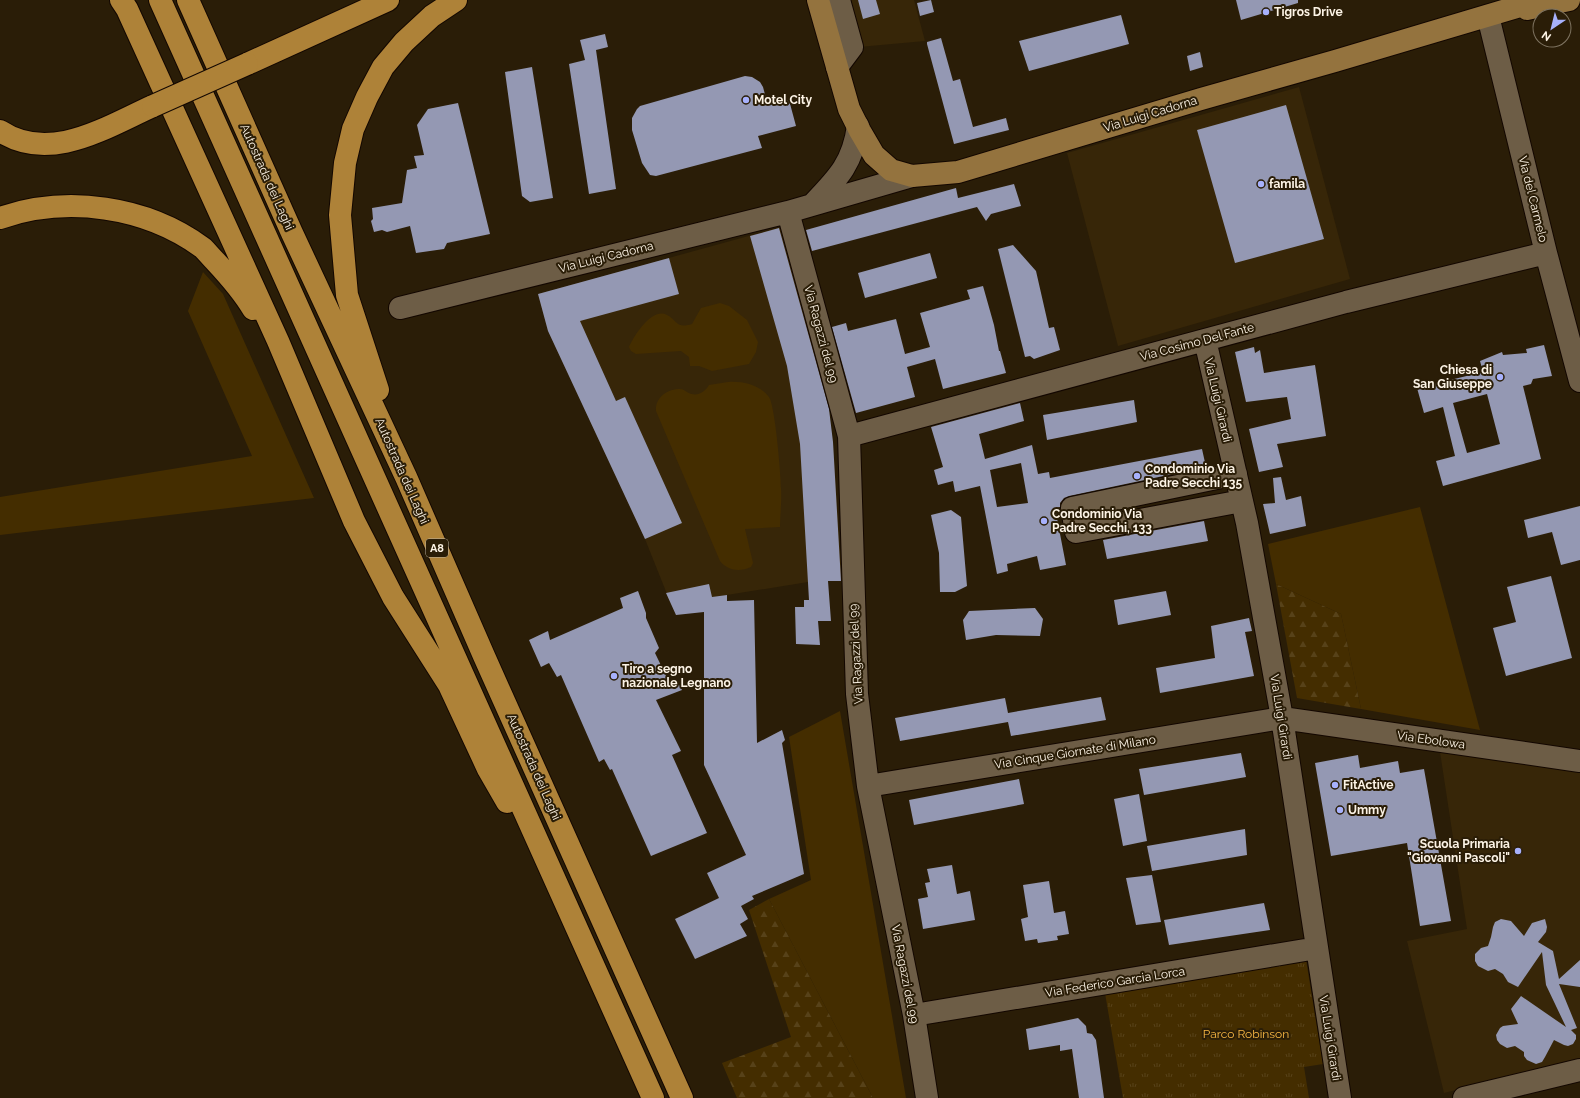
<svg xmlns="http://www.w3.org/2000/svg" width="1580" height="1098" font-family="Raleway,sans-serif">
<defs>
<pattern id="forest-firs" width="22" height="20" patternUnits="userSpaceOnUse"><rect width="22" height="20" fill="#442d00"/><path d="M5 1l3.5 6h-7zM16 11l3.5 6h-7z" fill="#574219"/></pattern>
<pattern id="park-tufts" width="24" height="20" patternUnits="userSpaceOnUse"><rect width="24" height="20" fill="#442d00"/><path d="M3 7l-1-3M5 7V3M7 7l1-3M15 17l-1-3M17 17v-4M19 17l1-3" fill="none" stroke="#574219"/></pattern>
</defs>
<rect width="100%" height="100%" fill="#2a1d07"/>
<path fill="#372608" d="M845 0H914L925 41 859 47Z
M1299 87 1350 279 1118 346 1067 153Z
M785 226 821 357 833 442 842 580 808 582 671 604 645 539 548 331 538 294Z
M1440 752 1580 772V1059L1444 1093 1407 941 1467 929Z"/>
<path fill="#442d00" d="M203 272 223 294 314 498 0 535V497L252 456 188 311Z
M720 303 729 306 747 320 758 342 756 352 749 364 712 371 699 366H690L689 357 681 351 636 354 631 351 629 347C634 336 652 307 667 315 677 320 676 329 692 324L701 308Z
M728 382C743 381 760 385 769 397 775 405 781 474 781 488 782 501 780 514 780 527L745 529 753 563 751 567C740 572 728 571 720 561L656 411C655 397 668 389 680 389 684 389 686 392 689 393 697 397 705 392 709 385Z
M1420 507 1480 730 1361 709 1341 614 1276 584 1268 544Z
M840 711 906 1098H873L769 899 811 880 789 737Z"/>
<path fill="url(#forest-firs)" d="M1276 584 1341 614 1361 709 1297 698Z
M769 899 873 1098H737L722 1063 791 1037 749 910Z"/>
<path fill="url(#park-tufts)" d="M1306 960 1323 1064 1304 1067 1309 1098H1123L1105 993Z"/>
<path fill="#9498b3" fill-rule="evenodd" d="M858 0H876L880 14 863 19Z
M931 0 934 12 920 16 917 3Z
M1236 0H1298V3L1241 20Z
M1121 15 1129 44 1029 71 1019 41Z
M605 34 608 47 596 50 616 189 589 194 569 64 585 60 580 40Z
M941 38 953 81 960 79 973 127 1006 118 1009 130 954 144 927 44V42Z
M1200 52 1203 67 1190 71 1187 56Z
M532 67 553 198 530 202 522 196 505 72Z
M745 76 752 77 760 82 763 87 767 102 776 100 777 104 789 100 796 126 758 136 762 148 656 176 650 175 642 163 632 130V118L637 109 640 106Z
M458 103 490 234 447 243 444 249 416 253 410 226 387 232 382 230 374 232 371 221 373 219 372 208 402 203 407 170 417 168 414 156 424 155 417 125 428 109Z
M1286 105 1324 239 1235 263 1197 130Z
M1014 184 1021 206 991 214 986 221 977 207 812 251 806 230 956 188 958 198Z
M779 228 829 409 833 442 841 581H828L831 621H818L820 645 796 644 795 607H804V600H809L800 444 787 366 750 236Z
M1013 245 1036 271 1049 328 1054 327 1060 350 1034 359 1030 356 1025 357 998 249Z
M930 253 937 278 865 298 858 273Z
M669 258 679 294 580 321 616 401 625 397 682 523 645 539 548 331 538 294Z
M983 286 994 325 999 351H1000L1006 373 943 389 935 359 907 367 915 397 856 413 832 327 846 323 848 331 896 319 905 354 930 347 920 313 970 299 967 290Z
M1544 345 1552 376 1533 379 1531 384 1523 386 1541 459 1443 486 1436 461 1455 456 1443 407 1424 413 1417 388 1483 372 1480 361 1502 352 1503 355 1527 353 1526 349ZM1487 394 1500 444 1467 453 1453 403Z
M1254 347 1255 353 1260 350 1264 373 1315 365 1326 436 1277 444 1283 467 1259 472 1249 429 1291 419 1287 397 1246 402 1235 352Z
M1134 400 1137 422 1047 440 1043 415Z
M1020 403 1024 421 979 434 985 459 1032 445 1038 474 1049 472 1050 478 1202 449 1206 467 1069 496 1064 498 1060 503V507L1055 508 1066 565 1040 570 1037 556 1007 564 1008 571 997 574 980 486 955 492 953 481 938 485 934 470 943 467 931 427ZM1021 463 1028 503 997 507 990 470Z
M1281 477 1286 500 1301 496 1306 526 1270 534 1263 504 1275 503 1273 478Z
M1580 506V560L1561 565 1552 532 1528 538 1524 520Z
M951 510 961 517 967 586 955 592H940L939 553 931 515Z
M1204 521 1208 541 1107 559 1103 540Z
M1551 576 1572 658 1506 676 1493 628 1516 622 1507 587Z
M709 584 712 597 727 595V601L754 600 757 743 782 730 785 740 782 743 804 874 752 896 754 899 741 906 748 919 740 924 747 936 695 959 675 919 719 898 707 873 746 855 704 765V612L676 615 666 593Z
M638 591 646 613V618L659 648 655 653 669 682 676 679 682 690 656 700 681 751 672 755 707 833 651 856 612 769 610 770 604 759 599 762 561 675 557 677 549 663 541 667 529 640 548 631 550 640 623 608 620 598Z
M1166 591 1171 615 1118 625 1114 600Z
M1035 608 1043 619 1040 636 996 635 966 640 963 620 969 611Z
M1249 618 1252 631 1245 632 1254 676 1160 693 1156 668 1215 658 1211 626Z
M1101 697 1106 720 1011 736 1008 722 900 741 895 718 1005 698 1008 713Z
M1241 753 1246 777 1144 795 1139 769Z
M1358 755 1360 768 1398 761 1400 773 1424 769 1451 921 1420 926 1407 843 1331 856 1315 763Z
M1019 779 1024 804 914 825 909 800Z
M1139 794 1147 841 1123 846 1114 799Z
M1245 829 1247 855 1152 871 1147 846Z
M952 865 957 894 970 891 975 920 923 929 918 899 928 897 925 883 930 882 927 869Z
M1152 875 1161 922 1136 925 1126 878Z
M1049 881 1054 913 1065 911 1069 934 1057 936 1058 940 1038 943 1037 939 1025 941 1021 919 1028 917 1023 885Z
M1264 903 1270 930 1169 945 1164 920Z
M1501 919 1511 921 1524 936 1532 923 1545 919 1547 927 1546 932 1538 942 1553 951 1559 979 1580 960V987L1559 984 1577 1028 1571 1030 1576 1035V1039L1573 1044 1568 1046 1564 1045 1554 1040 1545 1057 1542 1062 1536 1064 1527 1060 1524 1056V1052L1515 1046 1507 1048 1500 1044 1497 1040 1496 1035 1500 1028 1503 1026 1518 1024 1511 1009 1521 996 1566 1027 1546 985 1542 952 1518 987 1508 982 1503 974 1495 969 1488 971 1478 966 1475 961V954L1481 948 1488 946 1491 937 1493 927 1495 922Z
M1078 1018 1086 1026 1087 1033 1092 1034 1096 1040 1104 1098H1079L1072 1049 1060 1051V1045L1029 1050 1026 1029Z"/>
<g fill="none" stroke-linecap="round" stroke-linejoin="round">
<defs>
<path id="minor" d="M1488 16 1546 253 1580 381
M837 67 852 47 839 0
M813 204C838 178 853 163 858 126
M788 212 849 436 857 694 868 786 914 1015 927 1098
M400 308 788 212 912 176
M1205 340 1247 523 1282 718 1340 1098
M849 436 1346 302 1546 253
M1236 474 1072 508 1076 532 1242 501
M868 786 1282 718 1580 761
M914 1015 1317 948
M1464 1098 1580 1070"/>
<path id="major" d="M818 0 849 109 860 131 874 155 891 170 912 176 958 172 1201 99 1335 61 1540 0
M1527 9 1569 0"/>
<path id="highway" d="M121 0 127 9 278 341 354 521 393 597 449 685 488 769 507 802
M160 0 653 1098
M188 0 292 233 406 477 484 656 682 1098
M247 64 388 0
M0 131C50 164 106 127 153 106
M0 218C67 195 146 206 203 248 207 252 211 257 215 261 229 276 243 292 253 309
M378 390 347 295 340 215 345 163 353 129 367 97 383 67 404 42 432 16 456 0"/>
</defs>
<use href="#minor" stroke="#130700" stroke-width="24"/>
<use href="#major" stroke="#130700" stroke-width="24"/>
<use href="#highway" stroke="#130700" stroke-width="24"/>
<use href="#minor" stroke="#6d5d46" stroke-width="22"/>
<use href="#major" stroke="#94733e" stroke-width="22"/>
<use href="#highway" stroke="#ae8238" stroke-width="22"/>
<defs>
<path id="highway-bridge" d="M153 106 247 64"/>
</defs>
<use href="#highway-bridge" stroke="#130700" stroke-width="24" stroke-linecap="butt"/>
<use href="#highway-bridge" stroke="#ae8238" stroke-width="22"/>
</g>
<g fill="#a7b1fc" stroke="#2a1d07" stroke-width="1.5">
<circle cx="1266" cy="12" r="4"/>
<circle cx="746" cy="100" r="4"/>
<circle cx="1261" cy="184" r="4"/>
<circle cx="1500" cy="377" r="4"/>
<circle cx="1137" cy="476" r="4"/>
<circle cx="1044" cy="521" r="4"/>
<circle cx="614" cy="676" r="4"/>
<circle cx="1335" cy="785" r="4"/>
<circle cx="1340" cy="810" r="4"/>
<circle cx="1518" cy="851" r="4"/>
</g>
<g text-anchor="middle" stroke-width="4" stroke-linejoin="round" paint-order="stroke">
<rect fill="#2a1d07" stroke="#beb4a3" stroke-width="1" x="426" y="539" width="22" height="18" rx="3"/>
<g font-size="11" font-weight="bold" fill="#fdf4e6">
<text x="437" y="552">A8</text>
</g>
<g font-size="12" font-weight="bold" fill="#fdf4e6" stroke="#2a1d07" text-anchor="start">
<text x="1274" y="16">Tigros Drive</text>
<text x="754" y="104">Motel City</text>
<text x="1269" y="188">famila</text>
<text x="1492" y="374" text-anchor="end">Chiesa di<tspan x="1492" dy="14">San Giuseppe</tspan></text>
<text x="1145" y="473">Condominio Via<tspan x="1145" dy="14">Padre Secchi 135</tspan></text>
<text x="1052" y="518">Condominio Via<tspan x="1052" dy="14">Padre Secchi, 133</tspan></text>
<text x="622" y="673">Tiro a segno<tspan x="622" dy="14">nazionale Legnano</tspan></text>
<text x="1343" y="789">FitActive</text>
<text x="1348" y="814">Ummy</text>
<text x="1510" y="848" text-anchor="end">Scuola Primaria<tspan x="1510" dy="14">"Giovanni Pascoli"</tspan></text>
</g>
<g font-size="12" fill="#fdf4e6" stroke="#2a1d07">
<text transform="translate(1150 114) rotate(-17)" y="4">Via Luigi Cadorna</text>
<text transform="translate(267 177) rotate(66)" y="4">Autostrada dei Laghi</text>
<text transform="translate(1533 199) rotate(76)" y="4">Via del Carmelo</text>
<text transform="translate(606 257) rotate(-14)" y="4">Via Luigi Cadorna</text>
<text transform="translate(821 334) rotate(75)" y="4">Via Ragazzi del 99</text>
<text transform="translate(1197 342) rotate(-15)" y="4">Via Cosimo Del Fante</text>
<text transform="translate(1218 400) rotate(77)" y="4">Via Luigi Girardi</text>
<text transform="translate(402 471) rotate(66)" y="4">Autostrada dei Laghi</text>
<text transform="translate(856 654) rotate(-93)" y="4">Via Ragazzi del 99</text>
<text transform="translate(1281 717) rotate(81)" y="4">Via Luigi Girardi</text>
<text transform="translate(1431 740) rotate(8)" y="4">Via Ebolowa</text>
<text transform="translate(1075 752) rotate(-9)" y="4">Via Cinque Giornate di Milano</text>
<text transform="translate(534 767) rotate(66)" y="4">Autostrada dei Laghi</text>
<text transform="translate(905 974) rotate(79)" y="4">Via Ragazzi del 99</text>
<text transform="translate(1115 982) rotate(-9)" y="4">Via Federico Garcia Lorca</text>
<text transform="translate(1330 1038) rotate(81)" y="4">Via Luigi Girardi</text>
</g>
<g font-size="12" fill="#fbb944" stroke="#2a1d07">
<text x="1246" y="1038">Parco Robinson</text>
</g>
</g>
<g transform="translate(1552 28) rotate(215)"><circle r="19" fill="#2a1d07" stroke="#7e7360"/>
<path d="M0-3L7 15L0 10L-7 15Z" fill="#a7b1fc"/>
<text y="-6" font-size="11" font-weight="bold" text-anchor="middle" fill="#fdf4e6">N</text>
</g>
</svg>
